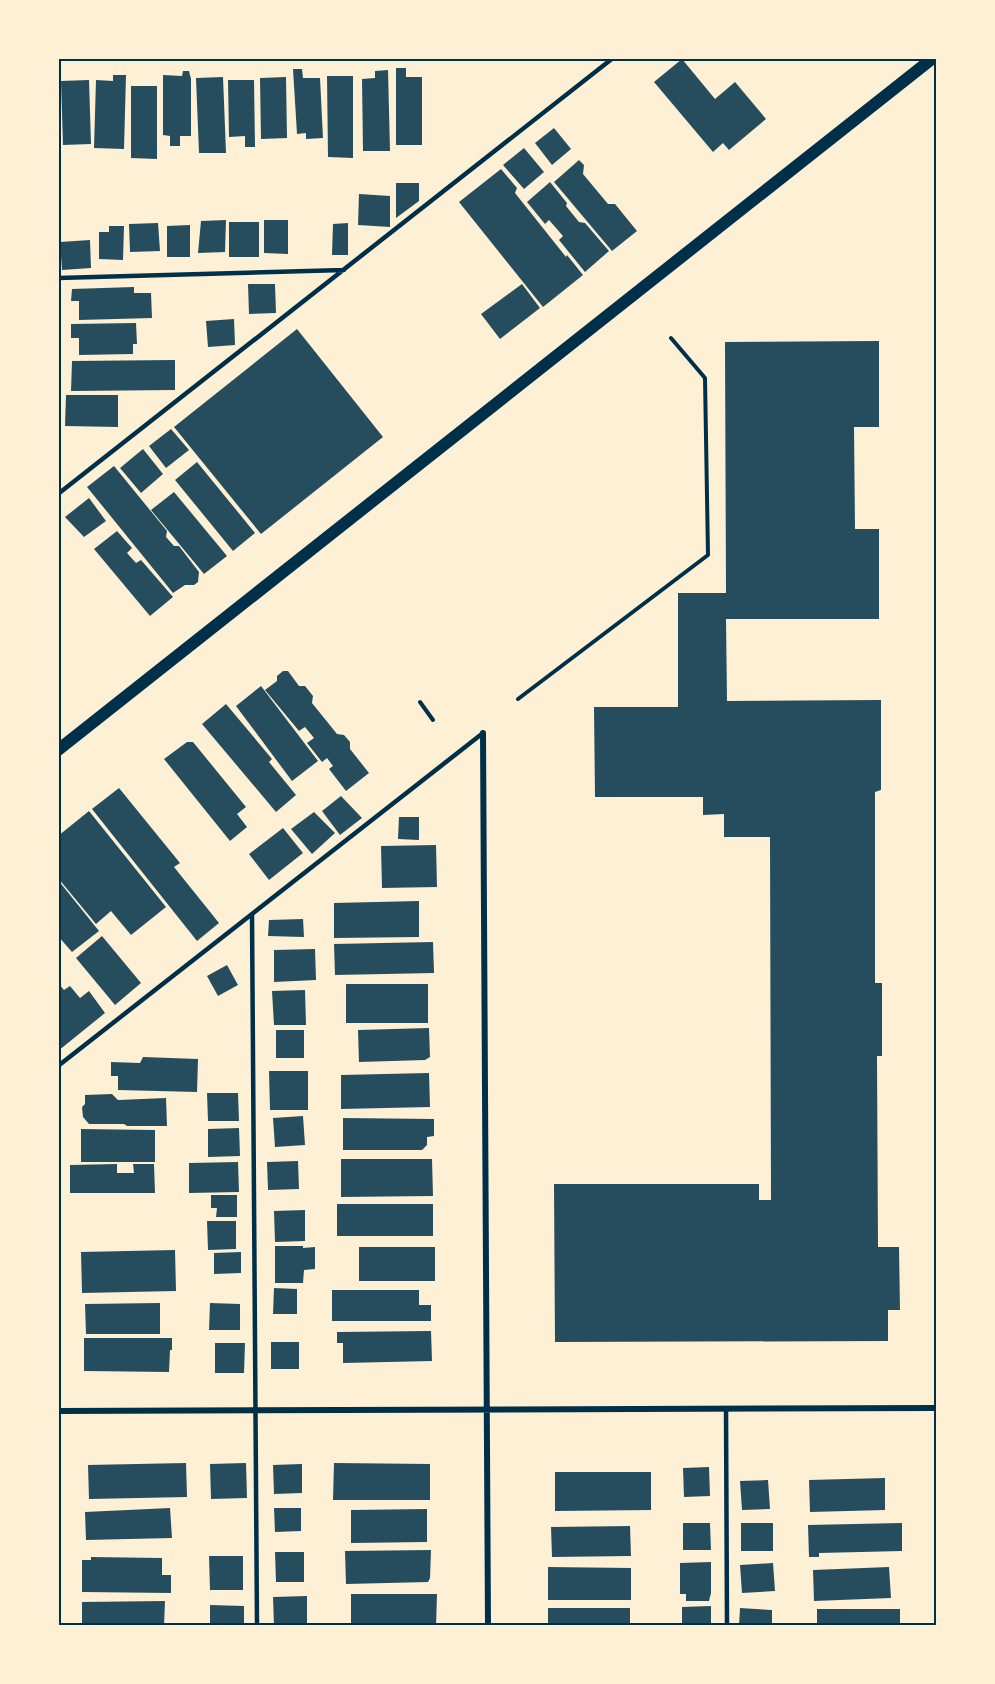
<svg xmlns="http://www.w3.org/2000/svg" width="995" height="1684" font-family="Jost,sans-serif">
<rect width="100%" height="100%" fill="#fdf0d5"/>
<path fill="#264d5e" d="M682 59 715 99 735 82 766 119 729 150 723 143 713 152 654 82Z
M396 68H406V77H422V145H396Z
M293 69H302L303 78H320L323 138 306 139V133L297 134Z
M388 70 390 151H363L362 79 375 78V71Z
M183 71H189L191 79V136H180V146H170V136L163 135V75L182 76Z
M113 75H126L124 149 94 148 96 80 113 81Z
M327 76H353V158L328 157Z
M223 77 226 153H199L196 78Z
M286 77 287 138 261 139 260 78Z
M89 80 91 144 63 145 61 81Z
M228 80H254L255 147H245V136L229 137Z
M131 86H157V159L131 158Z
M554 128 571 149 552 165 535 143Z
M524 148 544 172 524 189 503 165Z
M579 160 584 165 583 174 608 204H615L637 231 612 251 554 182Z
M501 169 517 188 515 193 566 257 567 255 583 275 543 307 459 202Z
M550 182 567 203 566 206 579 222 585 223 609 251 585 272 559 240 563 236 549 220 545 224 527 202Z
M396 183H419V201L396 218Z
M359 194 390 196V227L358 225Z
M226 220 225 252 198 253 201 221Z
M264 220H288V254L264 253Z
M229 222H259V257H229Z
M158 223 160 251 130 252 129 224Z
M348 223V255H332L333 224Z
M190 225V257H167V226Z
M109 226H124L123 260 99 259V232H109Z
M90 240 91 268 62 270 60 242Z
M248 284H275L276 313 249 314Z
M522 284 540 308 500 339 481 314Z
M134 287V293H151L152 318 79 320V301H71L72 289Z
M234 319 235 345 208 347 206 321Z
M136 323 137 344H133V354L79 355V338H71V324Z
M297 329 383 437 261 534 174 427Z
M879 341V427H854L855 529H879V619H726L727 701 881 700V790L875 792V983H882V1056H877L878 1247H899L900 1310H888V1341L555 1342 554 1184H759V1200H771L770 837H724V814L703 815V797H595L594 707H678V593H726L725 342Z
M175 360V390L71 391 72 361Z
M66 395H118V427L65 426Z
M171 429 189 450 166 468 149 446Z
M143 449 163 474 141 493 120 468Z
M197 462 255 533 233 551 175 480Z
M114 466 167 531 166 537 174 546H179L199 572 198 582 194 585H185L173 593 87 487Z
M174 492 227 556 204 574 151 510Z
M89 498 106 521 84 537 65 517Z
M117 531 132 548 127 553 136 563 141 560 173 597 150 616 94 549Z
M283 671H288L299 686H305L313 696 312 703 337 734 344 735 350 742V749L369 773 346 791 329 769 333 766 327 758 322 762 307 743 314 738 305 727 299 731 265 690 277 681V676Z
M261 686 318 761 292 781 236 706Z
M226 704 272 759 269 762 296 795 276 812 202 724Z
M187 742H193L246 807 237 814 247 827 230 841 164 759Z
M119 788 180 863 174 867 219 923 197 941 92 809Z
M341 796 362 818 340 835 322 811Z
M89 811 166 907 131 935 111 911 96 924 58 878V836Z
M314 812 335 833 312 854 291 829Z
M399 817H419V840L398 839Z
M283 828 303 853 269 880 249 854Z
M436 845 437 887 382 888 381 846Z
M58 880 99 931 72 952 58 936Z
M419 901V937L334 938V903Z
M303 919 304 937 268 936 269 920Z
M102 936 141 983 115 1005 76 958Z
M433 942 434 973 335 975 334 944Z
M315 949 316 980 274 982V950Z
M227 965 238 985 218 996 207 976Z
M58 983 64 990 70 986 80 998 89 991 105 1013 58 1051Z
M346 984H428V1023H346Z
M305 990 306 1025H274L272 991Z
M429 1028 430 1057 425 1060 359 1062 358 1030Z
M276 1030H304V1058H276Z
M143 1057 198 1059 197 1092 118 1090V1076H111V1062L140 1063Z
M269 1071H308V1110H270Z
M429 1073 430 1107 341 1109V1075Z
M207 1093H238L239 1121H208Z
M112 1094 118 1100 166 1098 167 1126H127L124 1124H89L83 1117 82 1107 85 1104V1095Z
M303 1116 305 1145 275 1147 273 1118Z
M343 1118 434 1119V1136L427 1137V1145L422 1150H343Z
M239 1128 240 1156 208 1157V1129Z
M81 1129 155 1130V1162H81Z
M341 1159H432L433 1196 341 1197Z
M298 1161 299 1189 268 1190 267 1162Z
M238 1162 239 1192 189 1193V1163Z
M117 1164V1173H134L133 1164H154L155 1193H70V1165Z
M211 1195H237V1217H216L217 1208H211Z
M337 1204H433V1236H337Z
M305 1210V1241L275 1242 274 1211Z
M207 1221H236V1249L208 1250Z
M275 1246H303V1248L315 1247V1269L304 1270 303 1283H275Z
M359 1247H435V1281H359Z
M175 1250 176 1291 82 1293 81 1252Z
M241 1252V1273L214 1274V1253Z
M274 1288 297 1289V1314H273Z
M332 1290H419V1305H431V1321H332Z
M160 1303V1334H86L85 1304Z
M210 1303 240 1304V1330H209Z
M431 1331 432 1361 343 1363V1343H337V1332Z
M84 1338H172V1350H170L169 1372 84 1371Z
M271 1342H299V1369H271Z
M215 1343H245L244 1373H215Z
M186 1463 187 1497 89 1499 88 1465Z
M246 1463 247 1498 211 1499 210 1464Z
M334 1463 430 1464V1500H333Z
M302 1464V1493L274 1494 273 1465Z
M709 1467 710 1496 684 1497 683 1468Z
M555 1472H651V1510L555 1511Z
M885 1478V1510L810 1512 809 1480Z
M768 1480 770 1509 742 1510 740 1481Z
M170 1508 172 1538 86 1540 85 1512Z
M274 1508H301V1531L275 1532Z
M427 1509V1542L351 1543V1510Z
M683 1523H710L711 1550H683Z
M741 1523H773V1551H741Z
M902 1523V1551L819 1553V1557H809L808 1525Z
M630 1526 631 1556 552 1557 551 1527Z
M431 1550 430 1578 428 1582 346 1584 345 1551Z
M275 1552H304V1582H276Z
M209 1556H243V1590H210Z
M91 1557 162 1558V1575H171V1593L82 1592V1560H91Z
M711 1562V1593L709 1601H686V1594H680V1563Z
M773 1563 775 1591 742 1593 740 1565Z
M548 1567 631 1568V1600H548Z
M889 1567 891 1598 814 1601 813 1570Z
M351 1594H437L436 1626H351Z
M307 1596V1626H274L273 1597Z
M165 1601 164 1626H82V1602Z
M210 1605 244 1606V1626H210Z
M711 1606V1624L682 1625V1607Z
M548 1608H630V1626H548Z
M740 1608 772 1610V1626H739Z
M817 1609H900V1626H817Z"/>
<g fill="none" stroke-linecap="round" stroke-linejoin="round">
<path stroke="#003049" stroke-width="4" d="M518 699 708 555 705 378 671 338
M420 702 433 720"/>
<path stroke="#003049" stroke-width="4.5" d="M58 278 344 270
M58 494 613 58
M252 914 257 1626
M58 1066 483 733
M726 1408 727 1626"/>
<path stroke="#003049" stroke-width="6" d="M483 733 488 1626
M58 1411 936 1408"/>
<path stroke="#003049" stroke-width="12" d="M58 750 933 58"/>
</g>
<rect width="995" height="1684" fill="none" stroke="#fdf0d5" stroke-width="120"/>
<rect x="60" y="60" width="875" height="1564" fill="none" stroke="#003049" stroke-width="2"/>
</svg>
